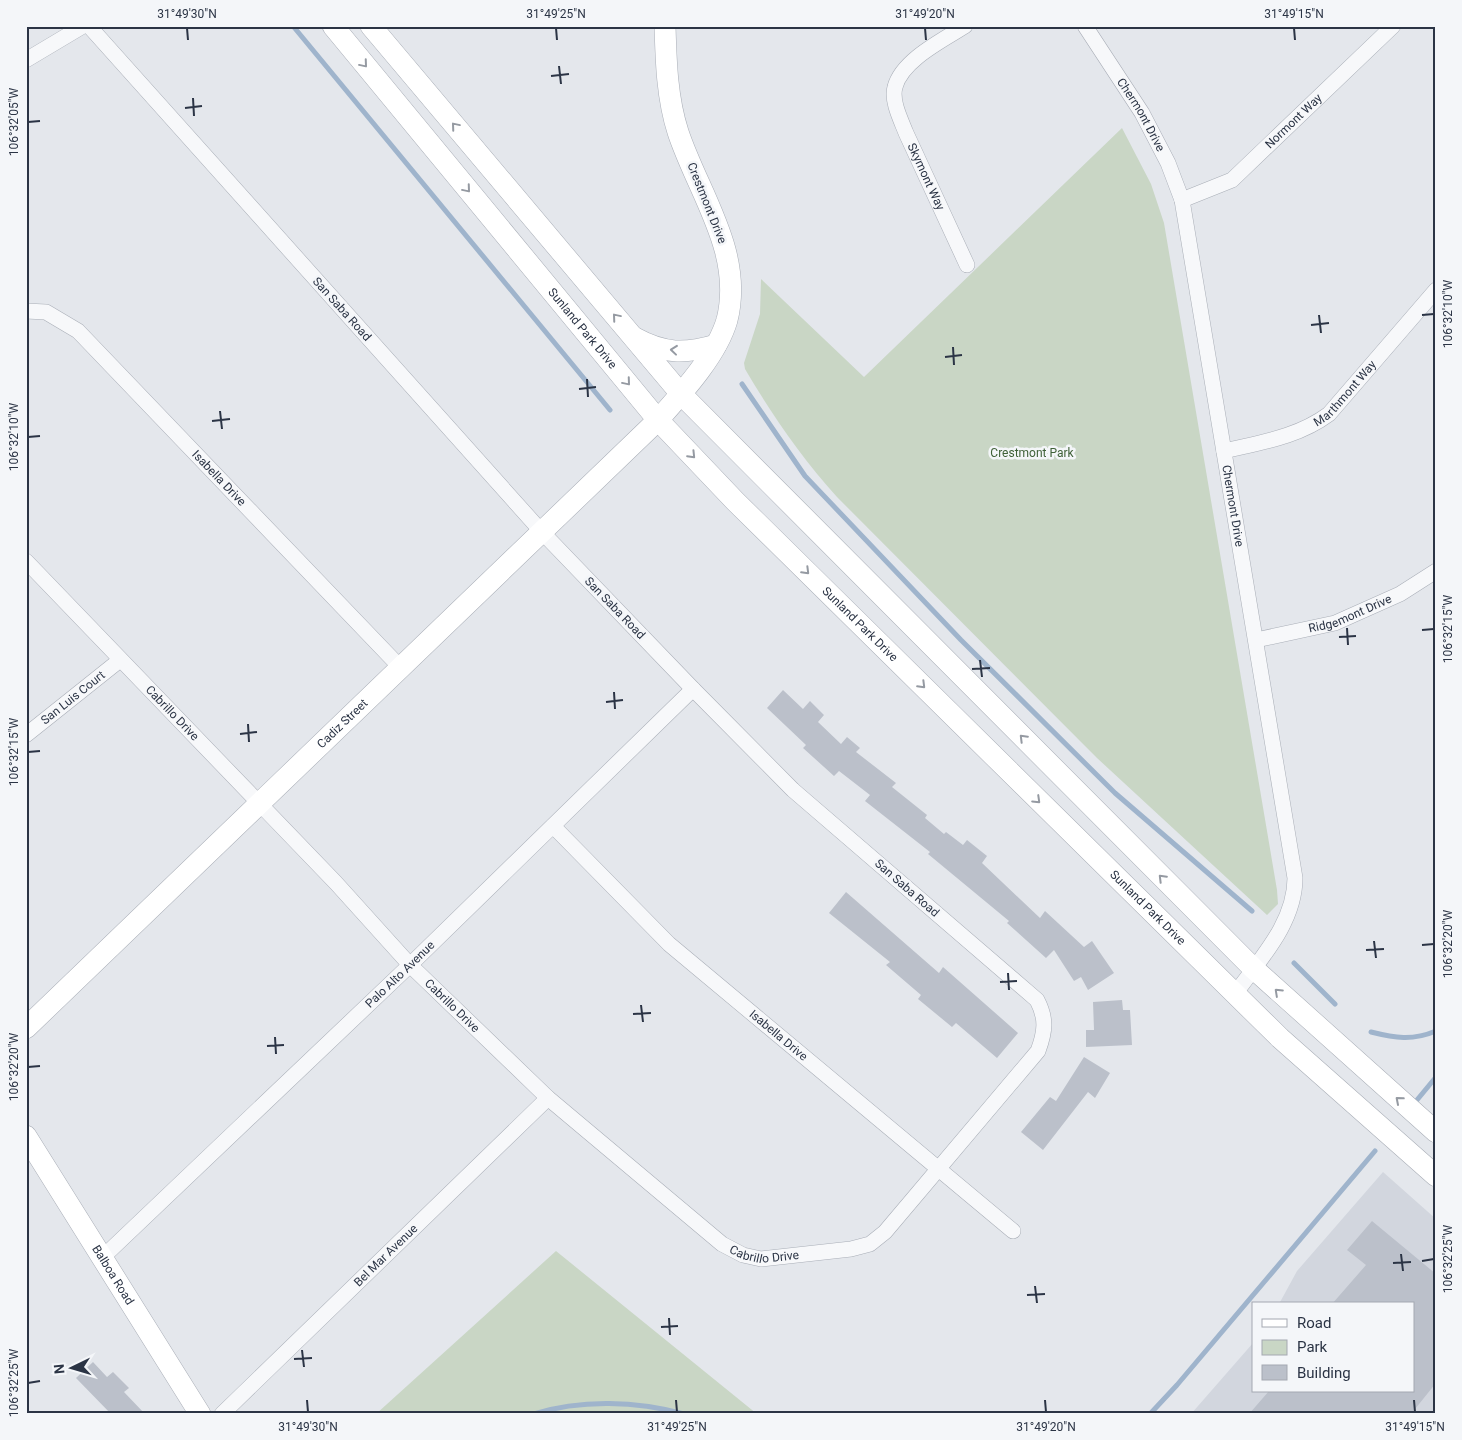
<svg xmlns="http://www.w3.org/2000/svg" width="1462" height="1440" font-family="Roboto,sans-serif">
<rect width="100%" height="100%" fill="#e4e7ec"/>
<path fill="#d2d6de" d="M1383 1172 1436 1219V1414H1191L1253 1343V1391H1413V1304H1279L1297 1271Z"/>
<path fill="#c9d6c5" d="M1122 128 1151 184 1164 223 1277 890 1278 904 1267 915 1097 758 837 497C801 457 772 415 745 369L744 363 760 314 761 279 864 377Z
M556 1251 757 1414H376Z"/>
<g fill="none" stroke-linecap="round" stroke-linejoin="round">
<path stroke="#9fb4cc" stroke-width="5" d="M293 26 610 410
M742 384 805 476 961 640 1115 793 1252 911
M1294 963 1335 1004
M1371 1032C1395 1038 1412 1041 1436 1031
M1417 1100 1436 1077
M534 1414C581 1399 637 1401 684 1414
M1150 1414 1177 1385 1375 1151"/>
</g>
<path fill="#bbc0ca" d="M783 690 803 709 810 701 824 715 818 722 841 744 847 737 860 748 856 752 896 783 892 787 927 815 925 818 944 834 946 832 963 845 967 840 987 856 982 863 1040 918 1045 911 1084 947 1092 941 1114 973 1088 990 1081 977 1074 981 1054 950 1046 958 1007 923 1009 921 928 854 930 852 865 801 870 795 839 771 834 776 803 748 806 745 767 708Z
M846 892 939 973 943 967 1018 1033 997 1058 956 1023 952 1027 918 999 921 995 886 965 890 962 829 913Z
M1122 1000 1123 1010H1130L1132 1045 1086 1047V1030H1094L1093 1002Z
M1084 1057 1110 1073 1095 1098 1088 1092 1043 1150 1021 1132 1050 1097 1056 1101Z
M1372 1221 1436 1274V1383L1411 1414H1249L1269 1391H1413V1304H1332L1366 1265 1347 1250Z
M93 1362 107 1377 113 1372 129 1388 124 1392 145 1414H111L76 1378Z"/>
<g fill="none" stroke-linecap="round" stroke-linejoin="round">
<defs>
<g id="street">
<path id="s1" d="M965 26C943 40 902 60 895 87 891 101 901 120 906 133L967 265"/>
<path id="s2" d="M1085 26 1142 113 1168 163 1182 200 1295 878C1295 923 1260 959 1235 994"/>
<path d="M26 60 83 26"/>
<path id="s3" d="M1182 200 1232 180 1393 26"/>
<path id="s4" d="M26 311 46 312 78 331 400 667"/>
<path id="s5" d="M1224 451C1262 442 1298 437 1329 414L1436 290"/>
<path id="s6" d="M26 561 336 883 410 965 548 1098 722 1244 743 1255 761 1259 851 1249 870 1244 885 1232 1038 1051C1045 1032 1047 1019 1037 1000L793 790 693 689 541 531 89 26"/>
<path id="s7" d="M1256 640 1335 623 1400 594 1436 571"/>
<path id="s8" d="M26 735 120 660"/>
<path id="s9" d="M553 826 669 944 1013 1231"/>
<path id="s10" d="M103 1257 410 965 693 689"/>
<path id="s11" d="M222 1414 548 1098"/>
</g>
<g id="secondary">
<path id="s12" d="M333 26 658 420 735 501 1280 1038 1436 1176"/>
<path d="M371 26 681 394 1254 969 1436 1132"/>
<path d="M635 338C664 354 685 354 716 345"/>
<path id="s13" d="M26 1028 658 420C682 393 717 355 727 320 744 252 698 193 678 132 667 98 666 61 665 26"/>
<path id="s14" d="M26 1136 200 1414"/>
</g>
</defs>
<use href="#street" stroke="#a9aeb7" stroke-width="16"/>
<use href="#secondary" stroke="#a9aeb7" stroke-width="22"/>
<use href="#street" stroke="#f7f8fa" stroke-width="15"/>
<use href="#secondary" stroke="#fff" stroke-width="21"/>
</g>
<defs><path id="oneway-chevron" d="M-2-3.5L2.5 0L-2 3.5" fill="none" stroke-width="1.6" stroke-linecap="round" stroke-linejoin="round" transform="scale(1.25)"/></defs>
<g stroke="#959aa2">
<use href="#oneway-chevron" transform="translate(364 64) rotate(50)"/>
<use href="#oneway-chevron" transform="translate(455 126) rotate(-130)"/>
<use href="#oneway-chevron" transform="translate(467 189) rotate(50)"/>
<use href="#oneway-chevron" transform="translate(616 317) rotate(-130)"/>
<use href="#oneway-chevron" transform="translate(674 350) rotate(-174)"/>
<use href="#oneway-chevron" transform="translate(627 382) rotate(50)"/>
<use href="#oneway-chevron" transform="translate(692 455) rotate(46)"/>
<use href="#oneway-chevron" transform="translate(806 571) rotate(45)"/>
<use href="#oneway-chevron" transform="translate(922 685) rotate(45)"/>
<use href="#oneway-chevron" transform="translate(1023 738) rotate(-135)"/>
<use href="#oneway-chevron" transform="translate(1037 800) rotate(44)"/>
<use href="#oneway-chevron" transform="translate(1162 878) rotate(-135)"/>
<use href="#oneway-chevron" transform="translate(1278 992) rotate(-137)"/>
<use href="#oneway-chevron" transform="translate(1399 1100) rotate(-139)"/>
</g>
<path fill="none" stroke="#2b3445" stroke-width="2" d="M187 28 188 40M556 28 557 40M925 28 926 40M1294 28 1295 40M559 66 561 84M551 76 569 74M193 98 194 116M185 108 202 106M28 122 40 121M1319 315 1321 333M1422 315 1434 314M1311 325 1329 323M953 347 954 365M945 357 962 355M587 379 588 397M579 389 596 387M220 411 222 429M212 421 230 419M28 437 40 436M1347 628 1348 645M1422 630 1434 629M1339 637 1356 636M980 660 982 677M972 669 990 668M614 692 615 709M606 702 623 700M248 724 249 742M240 734 257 732M28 752 40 751M1374 941 1376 958M1422 945 1434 944M1366 950 1384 949M1008 973 1009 990M1000 982 1017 981M641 1005 643 1022M633 1014 651 1013M275 1037 276 1054M267 1046 284 1045M28 1067 40 1066M1401 1254 1403 1271M1422 1261 1434 1259M1393 1263 1411 1262M1035 1286 1037 1303M1027 1295 1045 1294M669 1318 670 1335M661 1327 678 1326M302 1350 304 1367M294 1359 312 1358M28 1383 40 1381M307 1400 308 1412M676 1400 677 1412M1045 1400 1046 1412M1414 1400 1415 1412"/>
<g text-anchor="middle" stroke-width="5" stroke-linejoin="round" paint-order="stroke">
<g font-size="12" fill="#2b3445" stroke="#f4f6f9">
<text dy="4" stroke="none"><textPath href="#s2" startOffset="105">Chermont Drive</textPath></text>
<text dy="4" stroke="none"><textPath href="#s3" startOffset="139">Normont Way</textPath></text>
<text dy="4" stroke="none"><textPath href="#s1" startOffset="191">Skymont Way</textPath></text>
<text transform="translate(707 203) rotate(68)" y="4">Crestmont Drive</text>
<text transform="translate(342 309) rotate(48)" y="4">San Saba Road</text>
<text dy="4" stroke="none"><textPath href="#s12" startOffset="392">Sunland Park Drive</textPath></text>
<text dy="4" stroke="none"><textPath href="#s5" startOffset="138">Marthmont Way</textPath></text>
<text dy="4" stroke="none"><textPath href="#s4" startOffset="261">Isabella Drive</textPath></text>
<text dy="4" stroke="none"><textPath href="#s2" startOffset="510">Chermont Drive</textPath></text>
<text transform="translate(615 608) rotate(46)" y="4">San Saba Road</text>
<text dy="4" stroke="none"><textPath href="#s7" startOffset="98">Ridgemont Drive</textPath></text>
<text dy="4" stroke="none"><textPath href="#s12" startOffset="798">Sunland Park Drive</textPath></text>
<text dy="4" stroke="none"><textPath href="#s8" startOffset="60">San Luis Court</textPath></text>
<text dy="4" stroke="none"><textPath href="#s6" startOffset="211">Cabrillo Drive</textPath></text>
<text dy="4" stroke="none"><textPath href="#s13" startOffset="439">Cadiz Street</textPath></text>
<text transform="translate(907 888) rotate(41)" y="4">San Saba Road</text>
<text dy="4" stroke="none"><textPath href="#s12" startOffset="1202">Sunland Park Drive</textPath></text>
<text dy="4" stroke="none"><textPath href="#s10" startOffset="410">Palo Alto Avenue</textPath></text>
<text dy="4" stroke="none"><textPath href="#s6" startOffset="616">Cabrillo Drive</textPath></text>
<text dy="4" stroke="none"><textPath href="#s9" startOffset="308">Isabella Drive</textPath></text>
<text dy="4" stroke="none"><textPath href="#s6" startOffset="1021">Cabrillo Drive</textPath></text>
<text dy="4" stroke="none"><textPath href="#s11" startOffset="228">Bel Mar Avenue</textPath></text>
<text dy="4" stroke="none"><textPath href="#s14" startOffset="164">Balboa Road</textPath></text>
</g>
<g font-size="12" fill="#3f6138" stroke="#f4f6f9">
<text x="1032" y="457">Crestmont Park</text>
</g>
</g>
<rect width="1462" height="1440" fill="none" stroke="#f4f6f9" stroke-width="55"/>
<rect x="1252" y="1302" width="162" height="90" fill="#f4f6f9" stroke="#a4a8b1"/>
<rect x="1262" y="1319" width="25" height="8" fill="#ffffff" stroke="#a4a8b1"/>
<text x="1297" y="1328" font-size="15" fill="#2b3445">Road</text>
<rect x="1262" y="1340" width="25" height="15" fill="#c9d6c5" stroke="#a4a8b1"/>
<text x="1297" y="1352" font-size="15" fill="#2b3445">Park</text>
<rect x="1262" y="1365" width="25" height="15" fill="#bbc0ca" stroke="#a4a8b1"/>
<text x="1297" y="1378" font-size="15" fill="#2b3445">Building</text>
<g transform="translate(72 1368) rotate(265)" stroke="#f4f6f9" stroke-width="4" paint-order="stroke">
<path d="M0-4L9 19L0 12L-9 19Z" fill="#2b3445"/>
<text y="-8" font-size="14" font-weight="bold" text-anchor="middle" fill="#2b3445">N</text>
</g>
<rect x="28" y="28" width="1406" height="1384" fill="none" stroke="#2b3445" stroke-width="2"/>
<g font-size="12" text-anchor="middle" fill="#2b3445">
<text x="187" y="18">31°49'30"N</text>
<text x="556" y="18">31°49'25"N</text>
<text x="925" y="18">31°49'20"N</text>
<text x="1294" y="18">31°49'15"N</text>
<text transform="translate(14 122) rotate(-90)" y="4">106°32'05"W</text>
<text transform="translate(1448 314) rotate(-90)" y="4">106°32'10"W</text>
<text transform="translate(14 437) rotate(-90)" y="4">106°32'10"W</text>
<text transform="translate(1448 629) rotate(-90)" y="4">106°32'15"W</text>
<text transform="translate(14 752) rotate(-90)" y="4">106°32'15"W</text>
<text transform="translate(1448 944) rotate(-90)" y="4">106°32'20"W</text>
<text transform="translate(14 1067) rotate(-90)" y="4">106°32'20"W</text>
<text transform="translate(1448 1259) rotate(-90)" y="4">106°32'25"W</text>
<text transform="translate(14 1383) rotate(-90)" y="4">106°32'25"W</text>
<text x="308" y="1431">31°49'30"N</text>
<text x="677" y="1431">31°49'25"N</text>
<text x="1046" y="1431">31°49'20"N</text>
<text x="1415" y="1431">31°49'15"N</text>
</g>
</svg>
